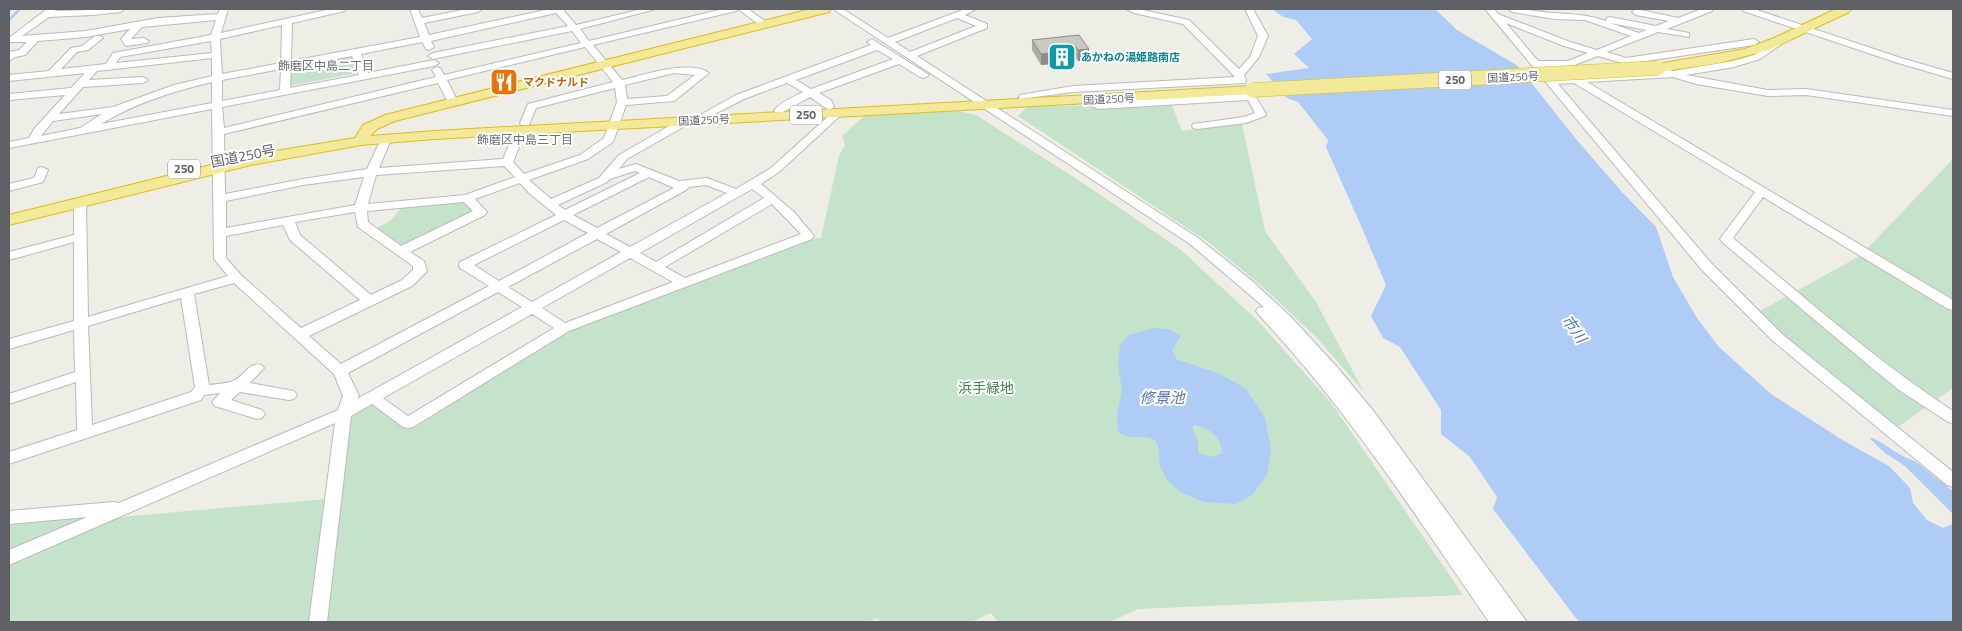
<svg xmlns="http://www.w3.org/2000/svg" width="1962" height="631" font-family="'Titillium Web','Noto Sans JP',sans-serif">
<rect width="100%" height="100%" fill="#eeeee6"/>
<path fill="#c5e3ca" d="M350 55 353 57 357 73 289 86 288 68Z
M1171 103 1182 131 1242 124 1265 231 1316 302 1364 392 1316 337 1264 288 1208 242 1018 116 1027 107Z
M957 111 976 115 1086 185 1181 250 1258 321 1332 404 1463 595 1138 609 1110 622H998L991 613 971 622H880L878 618 866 622H9V522L96 514 108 518 326 499 350 413 371 402 408 427 571 329 806 239 821 238 839 156 845 145 842 136 864 116Z
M1953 159V388L1895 429 1804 355 1758 312 1860 256Z
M463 200 473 211 406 245H399L376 228 390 221 403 206Z"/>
<path fill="#aeccf6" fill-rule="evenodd" d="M1272 9H1438L1436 10 1457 30 1518 66 1576 139 1621 191 1656 227 1673 277 1697 318 1719 347 1771 394 1844 441 1889 466 1910 488 1913 503 1927 520 1943 528 1953 524V622H1579L1493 509 1497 497 1470 457 1441 434V410L1400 347 1383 338 1371 316 1386 285 1362 228 1326 147 1328 140 1298 102 1287 98 1266 74 1309 68 1294 54 1312 39 1296 20 1283 17Z
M1154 328 1168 329 1181 336 1172 350 1176 359 1220 374 1246 389 1265 418 1271 450 1267 475 1252 495 1236 504 1204 502 1180 492 1167 480 1160 466 1158 446 1155 440C1141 433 1131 442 1118 432L1117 415 1122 390 1118 366 1120 345 1129 335ZM1195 425C1209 428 1222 437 1222 453L1212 457 1198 453V441L1192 428Z
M1872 438C1887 444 1899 457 1915 461L1953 491V514L1905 466 1885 453 1870 439Z"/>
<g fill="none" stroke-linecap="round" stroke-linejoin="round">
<path stroke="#aeccf6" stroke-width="2.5" d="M9 20 20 9"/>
<defs>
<path id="minor" d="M47 9H56L55 11 125 9 121 12 92 15 49 17 22 36 86 31 158 18 218 14 220 9H228L221 33 331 9H346L345 11 292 23 291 61 420 37 410 9H418L422 18 467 9H482L478 12 424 23 429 35 550 9H565L564 11 576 25 642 9H656L580 29 589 41 723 9H737L736 11 593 45 622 80C642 75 692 59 709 73L674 101 626 105 613 142 588 159 529 180 551 199 599 178 619 155 683 118 688 121 685 126 627 159 619 169 636 164 679 181 707 178 736 189 771 168 833 112H841L842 114 779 172 761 184 794 212 814 236 812 239 569 331 413 427 408 428 403 427 372 404 351 416 327 622H309L335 423 9 565V550L87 517 9 524V511L114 502 119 503 338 410 343 396 334 374 234 283 194 294 209 385C216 384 226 384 233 381 244 377 248 361 262 365L264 368 250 383 294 391 297 395 294 399 289 400 240 392 231 400 262 410 265 414 262 418 257 419 215 406 212 402 220 393 204 395 201 400 9 464V452L77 430 76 382 9 404V394L75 372 74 330 9 349V339L74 321V242L9 260V252L74 235V202L80 198 86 202 88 317 228 276 214 259 212 109 9 148V142L29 138 34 129 65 95 9 100V94L71 88 85 73 9 81V75L49 71 71 48 82 46 95 36H101L103 38 88 50 77 52 61 69 106 64 113 53 211 35 216 20 142 27 131 39 144 38 149 41 147 43 126 46 121 39 130 29 86 37 38 41 25 55 15 57 9 61V52L19 50 27 42H9V38ZM556 13 568 26 433 53 428 56 433 59 572 31 581 43 444 75 440 68 437 67 432 70 436 77 224 128 222 107 434 66 439 63 434 60 368 73 361 54 422 42 426 49 429 50 434 47 431 41ZM282 25 281 63 222 74 220 39ZM211 41 212 53 116 63 120 57ZM585 47 613 82 528 104 520 123 521 125H529L536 108 615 88 617 102 604 138 580 155 524 174 513 162 525 131 520 128 515 131 503 159 379 168 391 139 386 136 381 139 367 169 303 179 225 194 224 134 438 83 448 102 453 105 458 102 447 80ZM352 56 359 75 290 88 291 67ZM212 58V76L174 85 113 107 59 114 83 87 143 83 148 80 143 77 89 80 97 71ZM281 69 280 90 222 101V80ZM674 73 695 75 667 96 627 99 625 85ZM212 82V103L101 124C135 103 174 91 212 82ZM102 114 80 128 41 136 53 121ZM504 166 515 177 465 195 368 204 376 175ZM635 171 640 173 565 210 558 205 607 182 610 179ZM364 177 355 205 226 228V201L303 185ZM649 177 674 188 597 228 573 215ZM520 183 529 193 556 215 460 262 459 265 460 268 489 286 341 364 309 336 412 286 427 271 424 261 410 252 485 215 487 212 475 199ZM706 185 727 193 630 247 606 234 686 190 689 187ZM752 189 764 198 656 262 640 253ZM464 202 473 211 401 246 368 222 367 211ZM772 204 801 234 685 278 665 267ZM355 212 358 227 413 266V270L402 280 371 295 300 235 295 222ZM564 220 588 233 499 281 474 265ZM283 225 290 240 360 300 301 328 241 275 226 258V236ZM597 239 621 252 532 302 508 287ZM630 258 673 282 565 323 542 308ZM498 292 522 307 357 399 359 396 348 373ZM181 298 195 387 191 392 92 425 88 326ZM532 314 554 328 408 416 383 398Z
M738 9H748L769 24 767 26H761Z
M833 9H843L888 38 965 9H976L965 15 987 24V28L917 56 1198 238 1252 281 1291 317 1337 367 1375 413 1527 622H1489C1416 516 1347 408 1258 314L1256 311 1258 308 1264 307 1190 244ZM957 18 976 26 910 52 895 42Z
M1126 9H1138L1189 20 1239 69 1250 57 1258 36 1245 9H1253L1268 36 1259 57 1244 75 1246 80 1245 83 1073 92 1020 99 1019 97 1020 95 1073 86 1235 77 1183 24 1134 13Z
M1485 9H1494L1498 14 1570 42 1597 50 1631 36 1585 20 1555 19 1512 12 1508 9C1524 8 1539 12 1555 13 1577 15 1585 14 1606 21L1607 18 1610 17 1656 26 1669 21 1636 15 1632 12 1636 9 1678 18 1702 9H1713L1712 11 1667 29 1689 33V37L1658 32 1607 52 1626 58 1754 39 1759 42 1754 45 1639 62 1673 71 1733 61 1754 55 1780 38 1783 39V43L1760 59 1734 67 1686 75 1768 90 1806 89 1953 110V116L1806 95 1768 96 1696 84 1673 77 1587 82 1953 300V310L1948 309 1763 197 1733 238C1805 298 1875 360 1953 411V423L1948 422 1899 390 1872 368 1722 242 1720 239 1755 192 1574 83 1558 84 1712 264 1783 335 1953 472V487L1947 485 1773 341 1702 270ZM1506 23 1564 46 1588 53 1568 61H1538ZM1610 23 1647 30 1639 33ZM1598 56 1656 73 1553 78 1543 67H1569Z
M1742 9H1754L1901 58 1953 73V79L1895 62 1743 11Z
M872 39 929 75 924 78 920 77 899 64 819 93 831 100 834 107 829 110 810 97 783 112H775L774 110C781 102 793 97 803 92L787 83 744 99 711 116H703L702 114 736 95 871 45 867 42ZM877 50 893 59 811 89 796 80Z
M1249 91 1253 92 1266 114 1265 116 1246 123 1197 129 1193 128 1192 126 1193 124 1244 117 1255 113 1248 100 1098 109 1080 100 1085 97 1100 103H1110L1133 100 1244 94Z
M42 167 48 170 43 182 9 191V184L34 178 38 168Z"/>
<path id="highway" d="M811 9H831L829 12 395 121 377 129 370 136 435 131 1252 86 1259 90 1252 94 435 139 361 145 251 165 9 225V215L251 155 355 138 363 125 385 115Z
M1836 9H1851L1849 12 1769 50 1719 63 1658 72 1651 68 1658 64 1745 49 1774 38Z"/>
</defs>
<use href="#minor" stroke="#b8babe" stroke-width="2"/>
<use href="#highway" stroke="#dcbd18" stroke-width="2"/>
<use href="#minor" fill="#fff" fill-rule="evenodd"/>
<use href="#highway" fill="#f2e99a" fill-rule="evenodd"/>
<defs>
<path id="highway-bridge" d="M1252 90 1658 68"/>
</defs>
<use href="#highway-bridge" stroke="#dcbd18" stroke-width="15" stroke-linecap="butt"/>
<use href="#highway-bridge" stroke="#f2e99a" stroke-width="14"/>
</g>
<path fill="#aeaca8" d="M1079 35 1089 60 1078 61 1075 57 1052 60V64L1041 65 1032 50V40Z"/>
<path fill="#8d8c88" d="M1076 47 1075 57 1052 60V64L1041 65V54L1050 50Z
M1089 49V60L1078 61V50Z"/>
<path fill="#cac8c3" stroke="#8d8c88" d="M1079 35 1089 49 1078 50 1076 47 1050 50 1053 53 1041 54 1032 40Z"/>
<defs>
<symbol id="building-square" viewBox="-11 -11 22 22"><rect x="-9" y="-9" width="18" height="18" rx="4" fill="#0f9aa8" stroke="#fff"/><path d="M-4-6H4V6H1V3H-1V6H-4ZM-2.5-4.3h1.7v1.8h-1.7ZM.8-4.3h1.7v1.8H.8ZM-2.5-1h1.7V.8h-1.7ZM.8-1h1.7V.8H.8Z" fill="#fff"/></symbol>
<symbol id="restaurant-square" viewBox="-11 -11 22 22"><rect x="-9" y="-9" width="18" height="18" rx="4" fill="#e8710a" stroke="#fff"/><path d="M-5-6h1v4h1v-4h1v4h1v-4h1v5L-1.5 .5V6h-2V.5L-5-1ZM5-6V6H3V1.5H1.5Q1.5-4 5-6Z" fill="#fff"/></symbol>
</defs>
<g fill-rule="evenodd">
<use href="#building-square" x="1046" y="41" width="32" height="32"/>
<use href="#restaurant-square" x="488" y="66" width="32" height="32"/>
</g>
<g text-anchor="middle" stroke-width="4" stroke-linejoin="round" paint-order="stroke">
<g font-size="11" font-weight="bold" fill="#0d838f" stroke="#fff" text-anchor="start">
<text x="1081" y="61">あかねの湯姫路南店</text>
</g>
<g font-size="11" fill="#5e6065" stroke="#fff">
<text transform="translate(1513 77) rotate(-3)" y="4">国道250号</text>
<text transform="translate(1109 99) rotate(-3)" y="4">国道250号</text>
<text transform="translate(704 120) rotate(-3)" y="4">国道250号</text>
</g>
<g font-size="11" font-weight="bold" fill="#c56008" stroke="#fff" text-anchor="start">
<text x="523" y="86">マクドナルド</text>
</g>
<g font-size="12" fill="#6f7277" stroke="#fff">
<text x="326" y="70">飾磨区中島二丁目</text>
<text x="525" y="144">飾磨区中島三丁目</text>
</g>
<g fill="#fff" stroke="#8e9093" stroke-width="1">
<rect x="1439" y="70.5" width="32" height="19" rx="4"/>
<rect x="790" y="105.5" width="32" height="19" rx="4"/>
<rect x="168" y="159.5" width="32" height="19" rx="4"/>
</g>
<g font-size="12" font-weight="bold" fill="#5e6065">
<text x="1455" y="84">250</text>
<text x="806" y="119">250</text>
<text x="184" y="173">250</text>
</g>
<g font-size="14" fill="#5e6065" stroke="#fff">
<text transform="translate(243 156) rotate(-11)" y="5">国道250号</text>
</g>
<g font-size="14" fill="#3f824d" stroke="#fff">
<text x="986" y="393">浜手緑地</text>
</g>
<g font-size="15" font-style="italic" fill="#5375b7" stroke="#fff">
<text transform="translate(1574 329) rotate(54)" y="5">市川</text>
<text x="1162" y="403">修景池</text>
</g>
</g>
<rect width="1962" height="631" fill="none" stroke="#5e6065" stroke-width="20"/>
</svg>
